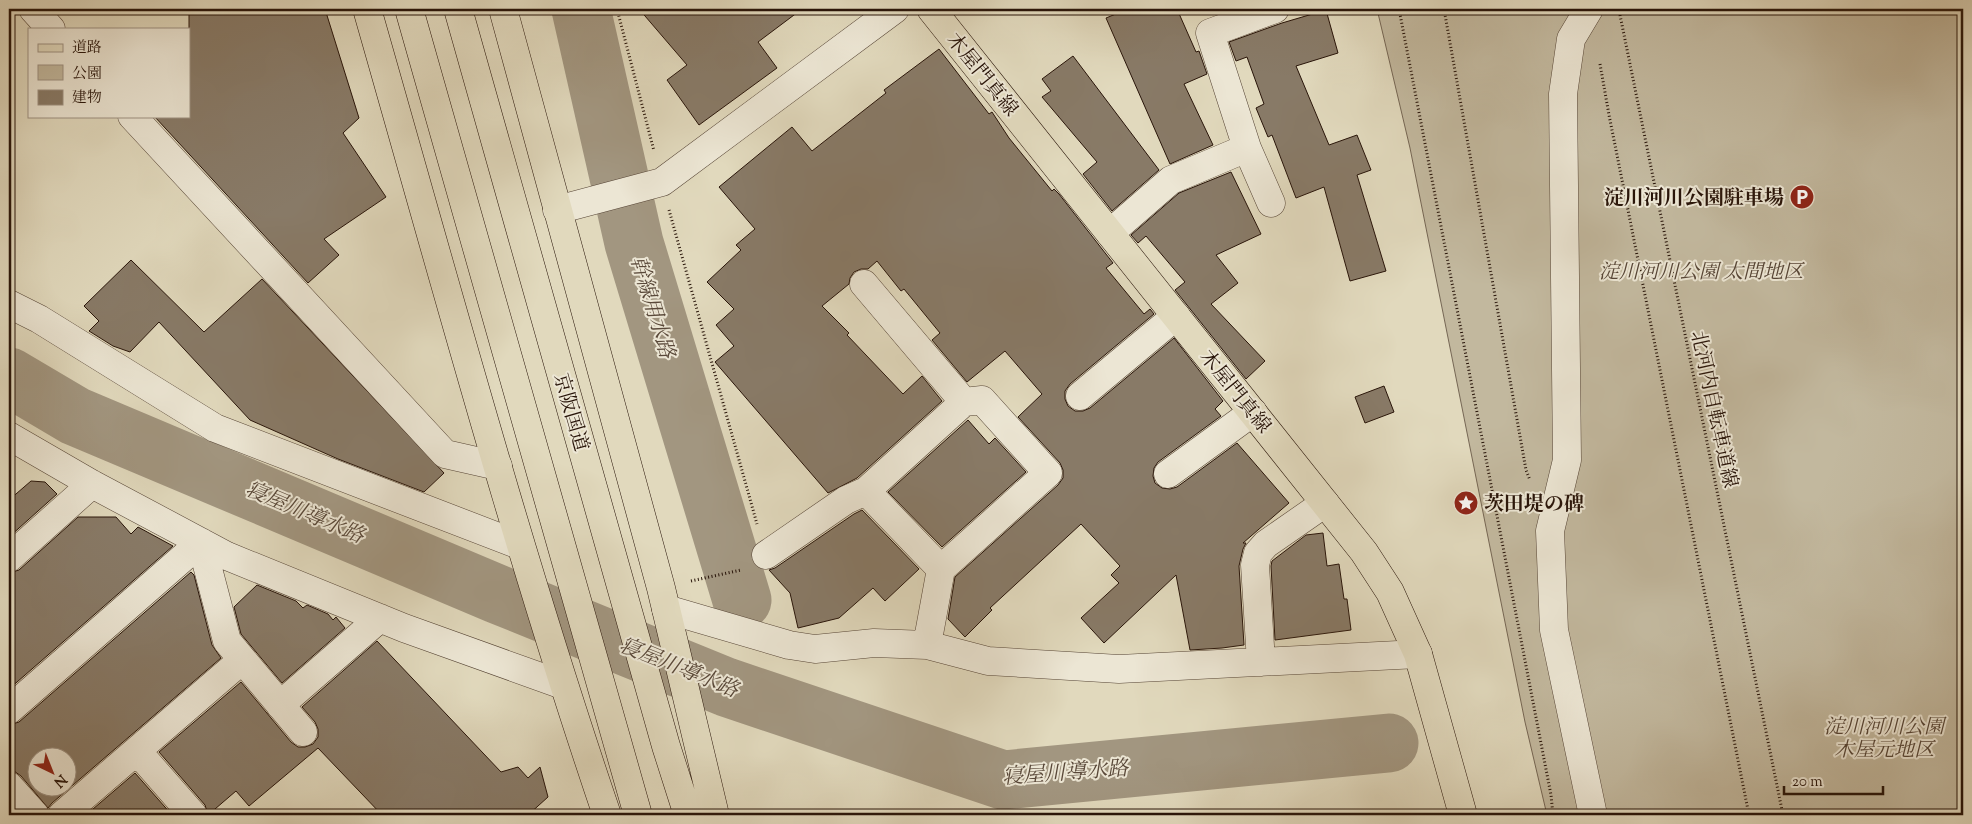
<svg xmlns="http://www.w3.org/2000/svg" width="1972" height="824" font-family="'Sorts Mill Goudy','Noto Serif JP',serif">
<rect width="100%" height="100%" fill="#e1d9bd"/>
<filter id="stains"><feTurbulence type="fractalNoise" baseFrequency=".004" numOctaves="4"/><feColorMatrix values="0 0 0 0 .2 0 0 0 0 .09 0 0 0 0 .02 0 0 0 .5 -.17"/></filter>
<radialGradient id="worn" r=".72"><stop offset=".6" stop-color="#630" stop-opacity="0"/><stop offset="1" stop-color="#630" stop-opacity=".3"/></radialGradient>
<path fill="#c2b89e" stroke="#756654" d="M1377 9H1963V815H1547L1525 722 1410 148Z"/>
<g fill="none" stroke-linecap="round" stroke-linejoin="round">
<path stroke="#a29680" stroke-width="59" d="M581 9 634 243 742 600
M9 377 75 416 497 594 726 687 1003 780 1389 743"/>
</g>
<path fill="#887a67" stroke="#281409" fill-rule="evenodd" d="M189 9H325L359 118 343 133 386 197 324 239 339 255 308 283 154 116H189Z
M639 9H802L758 42 777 68 699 125 667 80 687 65Z
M1128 9H1177L1196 52 1199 51 1207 74 1184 84 1213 145 1170 164 1106 18Z
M1326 10 1338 53 1296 66 1329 145 1357 135 1371 170 1357 175 1386 271 1350 281 1324 187 1296 198 1272 135 1268 137 1256 108 1264 104 1247 57 1236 61 1229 42 1282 23Z
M939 49 989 114 992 112 1009 138 1052 191 1054 189 1059 194 1113 263 1106 268 1144 314 1150 309 1154 314 1070 384 1065 391V399L1068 406 1075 411H1083L1090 408 1174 338 1223 401 1215 409 1221 416 1158 462 1154 468 1153 476 1155 483 1162 488 1170 489 1177 487 1237 443 1289 503 1243 543H1246L1243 549 1239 566 1244 645 1222 648 1190 650 1176 575 1104 643 1081 618 1119 583 1111 575 1120 566 1081 524 990 608 992 610 965 637 948 619 955 577 1058 485 1063 478V470L1060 463 1018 417 1042 394 1005 351 967 382 932 340 940 333 904 289 901 291 877 261 868 269H861L854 272 850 278 849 284 822 306 849 333 847 335 903 394 922 376 942 401 857 478 828 493 715 362 734 346 716 325 734 309 707 282 741 250 736 245 755 229 719 187 792 127 812 151 886 93 884 90Z
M1073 56 1159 170 1112 211 1083 174 1097 162 1042 97 1051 91 1042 79Z
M1231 172 1261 234 1216 255 1238 283 1211 304 1265 361 1246 379 1175 290 1185 282 1146 236 1138 243 1131 235 1179 193Z
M131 260 204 332 262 279 444 473 424 492 338 459 250 420 159 322 130 352 113 346 89 331 99 321 84 306Z
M1384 386 1394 412 1365 423 1355 397Z
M968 420 989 444 995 438 1026 472 942 547 888 492Z
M31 481 45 482 57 494 9 537V500Z
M862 510 919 569 885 601 873 588 839 618 798 628 790 593 769 570 775 568 854 514Z
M78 517H116L131 534 138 527 173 546 9 689V573L19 570Z
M1323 533 1327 566 1339 564 1344 599H1347L1351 630 1275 640 1271 566 1272 561 1306 535Z
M191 572 194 575 212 645 221 658 52 803 48 808 21 776 14 771 9 770V725L19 722ZM38 756H68V786H38Z
M257 585 296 601 303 608 307 605 328 614 333 620 336 617 345 628 282 683 241 634 234 607Z
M377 641 501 772 518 767 528 778 540 767 548 797 528 815H382L318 748 249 806 236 791 208 815 205 805 159 752 241 682 291 742 298 747H305L313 744 318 737V729L315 722 302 707Z
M135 773 172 815H86Z"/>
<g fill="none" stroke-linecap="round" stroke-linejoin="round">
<defs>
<path id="minor" d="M33 9 51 29
M1589 9 1571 39 1563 94 1567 460 1550 531 1554 630 1593 815
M132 116 445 454 498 466
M1247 148 1271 203
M557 210 662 182 895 9
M1110 233 1171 180 1247 148 1210 33 1275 9
M864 284 964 402
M9 304 39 319 215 428 519 545
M1080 396 1176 316
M9 436 92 484 227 556 404 628 563 685
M1168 474 1253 412
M766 555 846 500 866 491
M9 558 92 484
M666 609 789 645 815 649 874 643 927 645 988 661 1119 669 1418 654
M927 645 941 569 866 491 964 402 982 400 1048 473 941 569
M1261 662 1255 565 1258 553 1266 544 1325 503
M280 705 380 618
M9 710 201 542 227 641 303 732
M137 751 193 815
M9 786 35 815
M62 815 242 660"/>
<path id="major" d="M931 9 1364 552 1390 592 1418 654 1463 815"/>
<path id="highway" d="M367 9C444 278 517 550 607 815
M409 9 638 815
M458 9 666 746 688 815
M503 9 661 588 715 815"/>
</defs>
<use href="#minor" stroke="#564536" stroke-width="29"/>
<use href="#major" stroke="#281409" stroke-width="29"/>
<use href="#highway" stroke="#281409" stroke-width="29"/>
<path stroke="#281409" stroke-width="3" stroke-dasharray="1 2.5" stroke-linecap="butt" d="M617 9 654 151
M1399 9 1551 795 1553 815
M1444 9 1526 470 1530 480
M1620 15 1783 815
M1600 64 1609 115 1749 815
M669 210 757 524
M691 581 741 570"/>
<use href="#minor" stroke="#ece6d4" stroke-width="28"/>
<use href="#major" stroke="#e1d9bd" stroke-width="28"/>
<use href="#highway" stroke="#e1d9bd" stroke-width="28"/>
</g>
<defs>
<symbol id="parking-disc" viewBox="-11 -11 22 22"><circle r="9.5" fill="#8f2418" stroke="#ece6d4"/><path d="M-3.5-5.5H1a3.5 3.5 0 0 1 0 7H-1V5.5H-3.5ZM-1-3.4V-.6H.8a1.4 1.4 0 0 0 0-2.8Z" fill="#fff"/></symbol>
<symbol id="sight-disc" viewBox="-11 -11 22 22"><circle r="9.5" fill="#8f2418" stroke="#ece6d4"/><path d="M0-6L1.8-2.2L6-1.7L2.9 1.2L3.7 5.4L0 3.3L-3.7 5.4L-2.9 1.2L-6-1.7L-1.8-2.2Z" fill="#fff"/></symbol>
</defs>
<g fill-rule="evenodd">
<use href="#parking-disc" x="1788" y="183" width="28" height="28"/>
<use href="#sight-disc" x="1452" y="489" width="28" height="28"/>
</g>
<g text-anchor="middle" stroke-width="4" stroke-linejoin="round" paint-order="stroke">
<g font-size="20" fill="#281409" stroke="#ece6d4">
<text transform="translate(983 74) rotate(51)" y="7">木屋門真線</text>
<text transform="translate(1236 391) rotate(51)" y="7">木屋門真線</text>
<text transform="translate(1715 409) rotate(78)" y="7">北河内自転車道線</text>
<text transform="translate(572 412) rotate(74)" y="7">京阪国道</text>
</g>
<g font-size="20" font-weight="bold" fill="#281409" stroke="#ece6d4" text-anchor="end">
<text x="1784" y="204">淀川河川公園駐車場</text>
<text x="1484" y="510" text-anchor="start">茨田堤の碑</text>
</g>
<g font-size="20" font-style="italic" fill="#564536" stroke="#ece6d4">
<text x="1701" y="278">淀川河川公園 太間地区</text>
<text x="1884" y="733">淀川河川公園<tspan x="1884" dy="23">木屋元地区</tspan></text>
</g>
<g font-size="21" font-style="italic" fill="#594839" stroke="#ece6d4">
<text transform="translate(653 307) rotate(73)" y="7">幹線用水路</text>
<text transform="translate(305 512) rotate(23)" y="7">寝屋川導水路</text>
<text transform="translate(679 667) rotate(22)" y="7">寝屋川導水路</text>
<text transform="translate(1065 772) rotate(-4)" y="7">寝屋川導水路</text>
</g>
</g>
<rect width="1972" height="824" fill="none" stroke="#e1d9bd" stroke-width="30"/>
<rect x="10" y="10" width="1952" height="804" fill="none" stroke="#281409" stroke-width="2.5"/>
<rect x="15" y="15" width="1942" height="794" fill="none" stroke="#281409"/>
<rect x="28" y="28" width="162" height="90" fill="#ece6d4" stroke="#9e9283"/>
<rect x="38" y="44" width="25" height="8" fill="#e1d9bd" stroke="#9e9283"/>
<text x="72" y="52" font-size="15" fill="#281409">道路</text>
<rect x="38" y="65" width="25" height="15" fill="#c2b89e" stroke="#9e9283"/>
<text x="72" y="78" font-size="15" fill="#281409">公園</text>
<rect x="38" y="90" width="25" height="15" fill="#887a67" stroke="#9e9283"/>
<text x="72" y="102" font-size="15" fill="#281409">建物</text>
<g transform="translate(52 772) rotate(137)"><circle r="24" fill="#ece6d4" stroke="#9e9283"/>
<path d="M0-4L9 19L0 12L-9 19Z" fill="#8f2418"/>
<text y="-8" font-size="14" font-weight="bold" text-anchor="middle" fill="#281409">N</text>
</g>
<path d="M1784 786v8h99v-8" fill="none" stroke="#281409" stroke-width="2.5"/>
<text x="1792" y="786" font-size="15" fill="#281409" stroke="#ece6d4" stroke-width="4" paint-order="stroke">20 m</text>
<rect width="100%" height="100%" filter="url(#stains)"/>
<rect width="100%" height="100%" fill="url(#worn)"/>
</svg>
